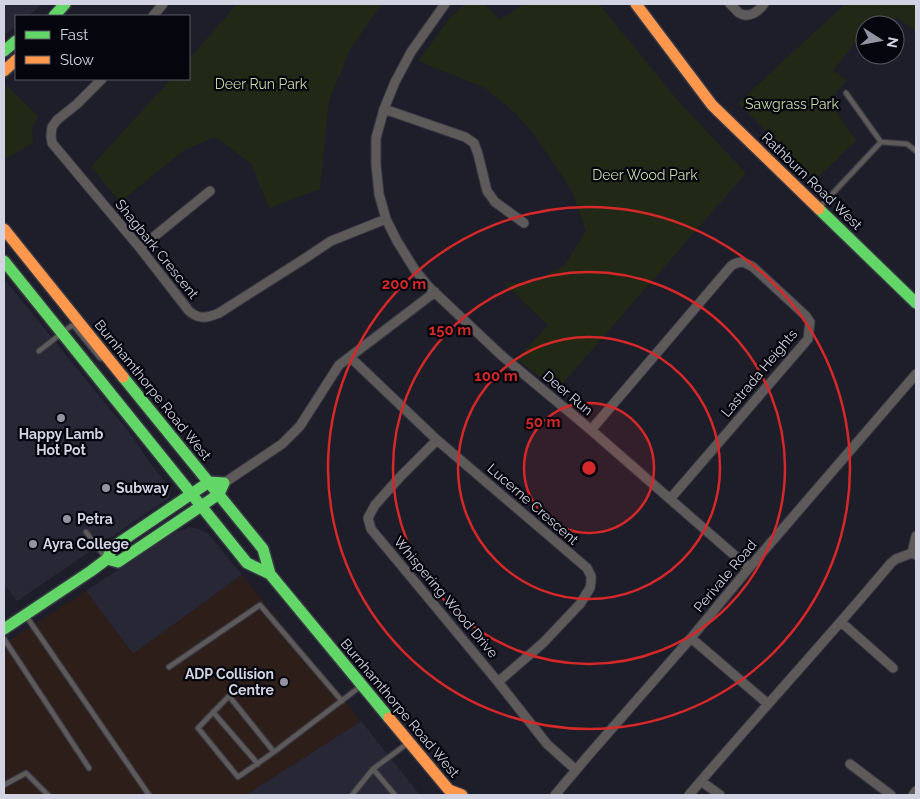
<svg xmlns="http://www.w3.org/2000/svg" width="920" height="799" font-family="Raleway,sans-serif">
<rect width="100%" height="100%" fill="#1d1e2a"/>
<path fill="#282736" d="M4 4H43L28 16H16V26L4 35Z
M4 279 132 436 150 463 168 486 170 493 169 498 166 500 17 601 4 584Z
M190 527 199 529 208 533 242 575 133 654 86 591 174 533Z
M361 721 420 795H246Z"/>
<path fill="#2d1e1a" d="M242 575 361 721 246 795H4V644L86 591 133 654Z"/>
<path fill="#212916" d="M237 4H382L350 49 329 101 320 189 269 208 251 163 215 137 183 151 120 202 91 167 171 79H189V59Z
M465 4H484L500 20 524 4H599L680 103 746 173 557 390 517 359 548 325 504 283H521L540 278 565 265 586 231 571 189 533 133 514 112 485 88 418 61 450 18Z
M845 4H916V31L897 18 879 25H865V31L863 32 833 71 847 80 829 101 856 141 815 180 738 103Z
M7 86 38 116 32 128 33 143 4 160V88Z"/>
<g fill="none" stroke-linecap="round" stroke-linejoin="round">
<defs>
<path id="lane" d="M846 93 881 142
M819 208 881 142 907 144 916 151
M39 351 71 326H74L100 358 106 359
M86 532 106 558
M26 616 149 795
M4 639 89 768
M169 667 260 605 342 701
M213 712 258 764
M274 752 229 696 198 728 238 777 274 752 361 686
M373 769 395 795
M4 785 26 773 48 795
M352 795 373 769 408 743"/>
<path id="street" d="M445 4 411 52 395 82 384 109 376 138V165L379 194 386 219 397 241 415 270 429 287 501 355 591 430 749 568
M730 4C733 6 736 11 739 13 749 19 759 11 764 4
M153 16 163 4
M102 79 77 104 57 120 52 127 51 136 52 143 140 248 189 311C199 320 207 318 219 313L304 259 331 241 386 219
M384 109 465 137 474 143 478 154 487 191 490 195 495 202 524 223
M140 248 210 191
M350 357 437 440 587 568 591 576V582L590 588 580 604 543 643 498 682
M591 430 731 266C740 260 744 262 753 267L806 316 810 322 808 339 670 499
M437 440 400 477 375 505 368 518 371 529 498 682 547 744 576 770
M224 483 282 444 300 426 339 365 435 292
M912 553 916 536
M841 622 893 668
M691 638 768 704
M850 764 891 795
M701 781 720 795
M555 795 587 757 691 638 749 568 916 374
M689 795C755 717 825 642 891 563L896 559 912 553 916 555
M913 795 916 791"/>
<path id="fast" d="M54 16 65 4
M4 51 16 41
M819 209 916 303
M4 261 247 563 270 574
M123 377 263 549 270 574 389 718
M4 629 91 571 107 559 113 547 209 482 224 483 219 494 118 562 107 559"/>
<path id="slow" d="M636 4 712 105 819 209
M4 71 16 60
M4 229 123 377
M389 718 449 790 462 795"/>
</defs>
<use href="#lane" stroke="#373843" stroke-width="7"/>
<use href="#street" stroke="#373843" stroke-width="11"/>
<use href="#fast" stroke="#373843" stroke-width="14"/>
<use href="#slow" stroke="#373843" stroke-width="14"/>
<use href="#lane" stroke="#5e5a5a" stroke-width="4.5"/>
<use href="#street" stroke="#5e5a5a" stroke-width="9"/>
<use href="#fast" stroke="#63d668" stroke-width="11"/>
<use href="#slow" stroke="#ff974d" stroke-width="11"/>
</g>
<circle cx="589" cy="468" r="65" fill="#d62828" fill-opacity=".12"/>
<g fill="none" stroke="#d62828" stroke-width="2.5">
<circle cx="589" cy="468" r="65"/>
<circle cx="589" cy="468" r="131"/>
<circle cx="589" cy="468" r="196"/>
<circle cx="589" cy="468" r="261"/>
</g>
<g fill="#9394a2" stroke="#05050e" stroke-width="2">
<circle cx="61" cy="418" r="5"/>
<circle cx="106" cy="488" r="5"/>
<circle cx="67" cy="519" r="5"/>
<circle cx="33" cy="544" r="5"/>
<circle cx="284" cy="682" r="5"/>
</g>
<g text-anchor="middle" stroke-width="4.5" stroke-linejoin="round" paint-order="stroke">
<g font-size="14" fill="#c7dda6" stroke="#05050e">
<text x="261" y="89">Deer Run Park</text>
<text x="792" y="109">Sawgrass Park</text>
<text x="645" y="180">Deer Wood Park</text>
</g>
<g font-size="14" fill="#d2d4e3" stroke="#05050e">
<text transform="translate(812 181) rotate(44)" y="5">Rathburn Road West</text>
<text transform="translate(157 249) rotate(51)" y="5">Shagbark Crescent</text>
<text transform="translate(759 373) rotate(-50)" y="5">Lastrada Heights</text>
<text transform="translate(153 390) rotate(51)" y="5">Burnhamthorpe Road West</text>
<text transform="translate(568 393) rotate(40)" y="5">Deer Run</text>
<text transform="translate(533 504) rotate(41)" y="5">Lucerne Crescent</text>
<text transform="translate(725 576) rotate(-50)" y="5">Perivale Road</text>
<text transform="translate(446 597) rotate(50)" y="5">Whispering Wood Drive</text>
<text transform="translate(400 708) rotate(50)" y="5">Burnhamthorpe Road West</text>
</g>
<g font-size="14" font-weight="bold" fill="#d2d4e3" stroke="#05050e" text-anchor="start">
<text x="61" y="439" text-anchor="middle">Happy Lamb<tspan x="61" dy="16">Hot Pot</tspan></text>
<text x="116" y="493">Subway</text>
<text x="77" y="524">Petra</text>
<text x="43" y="549">Ayra College</text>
<text x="274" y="679" text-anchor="end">ADP Collision<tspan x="274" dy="16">Centre</tspan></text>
</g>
</g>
<circle cx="589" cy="468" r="8" fill="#d62828" stroke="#05050e" stroke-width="2.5"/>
<g font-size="15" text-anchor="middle" font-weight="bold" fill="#d62828" stroke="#05050e" stroke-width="4.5" stroke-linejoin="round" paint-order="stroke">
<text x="404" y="289">200 m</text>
<text x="450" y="335">150 m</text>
<text x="496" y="381">100 m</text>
<text x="543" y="427">50 m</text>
</g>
<rect width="920" height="799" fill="none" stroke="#d2d4e3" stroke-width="10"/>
<rect x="15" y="15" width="175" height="65" fill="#05050e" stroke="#575863"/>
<rect x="25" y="31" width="25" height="8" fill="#63d668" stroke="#575863"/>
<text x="60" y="40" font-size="15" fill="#d2d4e3">Fast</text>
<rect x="25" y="56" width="25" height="8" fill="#ff974d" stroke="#575863"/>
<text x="60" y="65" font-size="15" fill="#d2d4e3">Slow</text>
<g transform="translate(880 40) rotate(101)"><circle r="24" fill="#05050e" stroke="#575863"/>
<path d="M0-4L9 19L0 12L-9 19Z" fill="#9394a2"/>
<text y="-8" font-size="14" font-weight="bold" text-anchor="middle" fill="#d2d4e3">N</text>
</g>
</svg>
